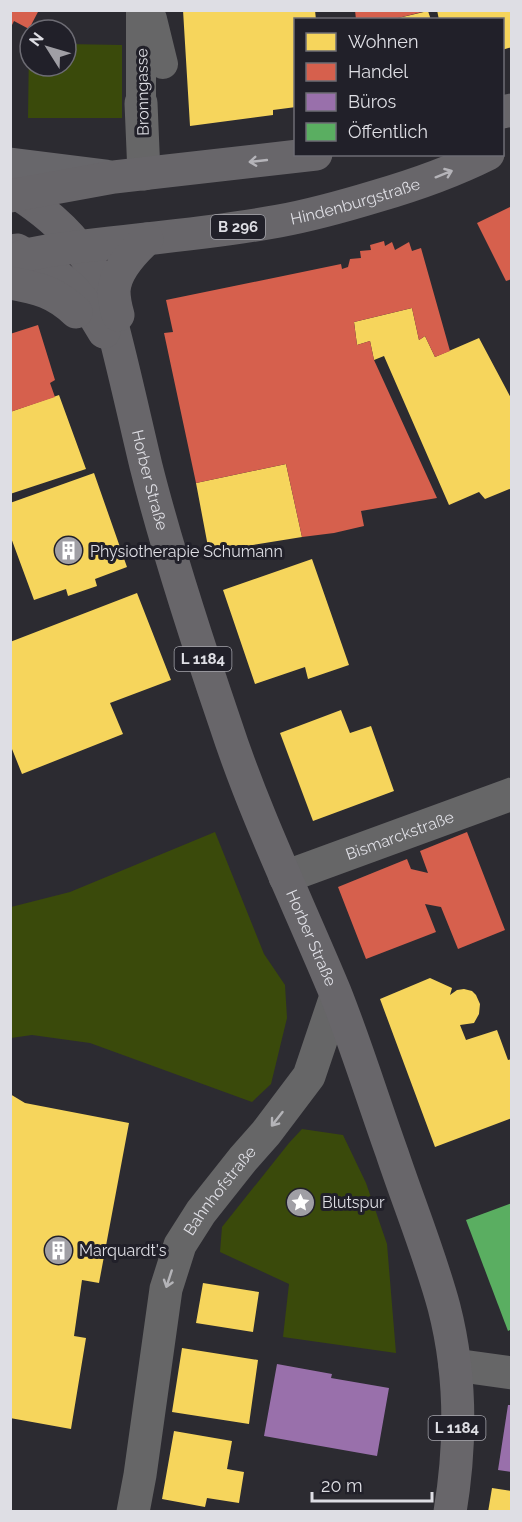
<svg xmlns="http://www.w3.org/2000/svg" width="522" height="1522" font-family="Raleway,sans-serif">
<rect width="100%" height="100%" fill="#2c2b31"/>
<path fill="#3a4a0b" d="M29 44H30V66H66V44L122 45V118H28Z
M215 832 264 954 285 985 287 1018 271 1084 252 1102 90 1043 32 1035 11 1038V907L70 892Z
M302 1129 343 1135 366 1183 387 1244 396 1353 283 1337 289 1284 220 1252 222 1227 289 1143Z"/>
<path fill="#f6d55c" d="M183 10H315L316 20H296V107L273 110V115L190 126Z
M437 10H512V47L502 50V20H439Z
M428 11 431 20H394V19Z
M412 308 419 340 425 336 435 357 479 338 512 400V488L485 499 479 492 449 505 384 356 374 360 370 341 357 345 354 322Z
M59 395 86 469 10 494V412Z
M286 464 302 537 209 552 196 483Z
M94 473 127 567 95 579 97 586 68 596 66 589 34 600 10 535V503Z
M312 559 349 665 308 679 305 667 255 684 223 590Z
M137 593 171 680 110 703 123 734 22 774 10 744V642Z
M341 710 350 733 371 726 394 791 313 821 280 733Z
M430 978 452 988 450 995 457 990 464 989 472 991 476 995 480 1004 479 1014 474 1023 460 1025 466 1040 497 1030 508 1060 512 1059V1118L435 1147 380 999Z
M10 1094 25 1103 129 1123 99 1283 82 1280 74 1336 86 1338 71 1429 10 1418Z
M203 1283 259 1292 253 1332 196 1323Z
M182 1348 258 1360 249 1424 172 1412Z
M174 1431 232 1441 227 1469 244 1472 239 1503 207 1498 205 1507 162 1499Z
M492 1488 512 1491V1512H488Z"/>
<path fill="#d6604d" d="M10 10H39L29 29 14 21 10 29Z
M355 10H426V11L390 20H356Z
M512 206V279L506 281 477 223Z
M384 241 385 246 392 242 395 250 409 242 412 251 421 248 450 351 435 357 425 336 419 340 412 308 354 322 357 345 370 341 374 360 437 498 361 511 364 526 334 533 302 537 286 464 196 483 164 333 173 332 166 300 341 264 342 269 348 267 350 259 361 258 360 251 371 250 370 245Z
M38 325 55 380 50 383 55 397 10 412V334Z
M467 832 505 930 458 949 441 907 425 904 436 932 366 959 338 887 407 859 411 869 428 873 420 851Z"/>
<path fill="#9970ab" d="M277 1364 332 1374 331 1378 389 1388 377 1456 264 1436Z
M508 1405H512V1472L498 1470Z"/>
<path fill="#5aae61" d="M512 1203V1329L508 1331 466 1220Z"/>
<g fill="none" stroke-linecap="round" stroke-linejoin="round">
<path stroke="#666667" stroke-width="30" d="M152 19 163 64
M141 103V10"/>
<g stroke="#666667" stroke-width="33">
<path d="M141 103 144 174"/>
<path id="s1" d="M285 877 512 794"/>
<path d="M455 1365 512 1373"/>
<path id="s2" d="M133 1512 140 1475 166 1289 180 1245 201 1212 243 1159 266 1133 309 1076 336 996"/>
</g>
<path stroke="#68676b" stroke-width="33" d="M10 164 106 176"/>
<g stroke="#68666a" stroke-width="33">
<path d="M502 112 512 110"/>
<path id="s3" d="M18 194C49 214 79 239 95 274 104 291 108 310 113 328 125 374 135 420 146 466 168 553 196 638 225 723 255 815 298 903 335 992 356 1045 373 1100 392 1153 409 1204 430 1255 444 1307 461 1373 461 1445 450 1512"/>
<path d="M10 196 114 177 316 154"/>
<path d="M17 250C58 273 80 290 104 332"/>
<path id="s4" d="M10 261 26 255 47 251C124 240 203 235 279 221 312 215 344 206 377 196 415 185 452 172 488 154"/>
<path d="M10 283C38 288 55 292 76 312"/>
<path d="M118 315C116 308 114 299 114 291 115 271 133 252 147 239"/>
</g>
</g>
<defs><path id="oneway-shaft" d="M-6 0H5M1.5-3L5.5 0L1.5 3" fill="none" stroke-width="1.6" stroke-linecap="round" stroke-linejoin="round" transform="scale(1.5)"/></defs>
<g stroke="#b5b4b9">
<use href="#oneway-shaft" transform="translate(258 161) rotate(174)"/>
<use href="#oneway-shaft" transform="translate(444 174) rotate(-22)"/>
</g>
<g stroke="#b4b4b8">
<use href="#oneway-shaft" transform="translate(277 1119) rotate(128)"/>
<use href="#oneway-shaft" transform="translate(169 1279) rotate(108)"/>
</g>
<defs>
<symbol id="building-disc" viewBox="-11 -11 22 22"><circle r="9.5" fill="#a09fa5" stroke="#212029"/><path d="M-4-6H4V6H1V3H-1V6H-4ZM-2.5-4.3h1.7v1.8h-1.7ZM.8-4.3h1.7v1.8H.8ZM-2.5-1h1.7V.8h-1.7ZM.8-1h1.7V.8H.8Z" fill="#fff"/></symbol>
<symbol id="sight-disc" viewBox="-11 -11 22 22"><circle r="9.5" fill="#a09fa5" stroke="#212029"/><path d="M0-6L1.8-2.2L6-1.7L2.9 1.2L3.7 5.4L0 3.3L-3.7 5.4L-2.9 1.2L-6-1.7L-1.8-2.2Z" fill="#fff"/></symbol>
</defs>
<g fill-rule="evenodd">
<use href="#building-disc" x="52" y="534" width="33" height="33"/>
<use href="#sight-disc" x="284" y="1186" width="33" height="33"/>
<use href="#building-disc" x="42" y="1234" width="33" height="33"/>
</g>
<g text-anchor="middle" stroke-width="6" stroke-linejoin="round" paint-order="stroke">
<g fill="#212029" stroke="#a5a5ac" stroke-width="1.5">
<rect x="211" y="215" width="54" height="24" rx="4.5"/>
<rect x="174.5" y="647" width="57" height="24" rx="4.5"/>
<rect x="428.5" y="1416" width="57" height="24" rx="4.5"/>
</g>
<g font-size="15" font-weight="bold" fill="#dedee4">
<text x="238" y="232">B 296</text>
<text x="203" y="664">L 1184</text>
<text x="457" y="1433">L 1184</text>
</g>
<g font-size="16" fill="#dedee4" stroke="#212029">
<text transform="translate(142 92) rotate(-91)" y="6">Bronngasse</text>
<text dy="6" stroke="none"><textPath href="#s4" startOffset="351">Hindenburgstraße</textPath></text>
<text dy="6" stroke="none"><textPath href="#s3" startOffset="326">Horber Straße</textPath></text>
<text dy="6" stroke="none"><textPath href="#s1" startOffset="122">Bismarckstraße</textPath></text>
<text dy="6" stroke="none"><textPath href="#s3" startOffset="812">Horber Straße</textPath></text>
<text dy="6" stroke="none"><textPath href="#s2" startOffset="339">Bahnhofstraße</textPath></text>
</g>
<g font-size="16" fill="#dedee4" stroke="#212029" text-anchor="start">
<text x="90" y="557">Physiotherapie Schumann</text>
<text x="322" y="1208">Blutspur</text>
<text x="79" y="1256">Marquardt's</text>
</g>
</g>
<rect width="522" height="1522" fill="none" stroke="#dedee4" stroke-width="24"/>
<rect x="294" y="18" width="210" height="138" fill="#212029" stroke="#6d6c74" stroke-width="1.5"/>
<rect x="306" y="33" width="30" height="18" fill="#f6d55c" stroke="#6d6c74" stroke-width="1.5"/>
<text x="348" y="48" font-size="18" fill="#dedee4">Wohnen</text>
<rect x="306" y="63" width="30" height="18" fill="#d6604d" stroke="#6d6c74" stroke-width="1.5"/>
<text x="348" y="78" font-size="18" fill="#dedee4">Handel</text>
<rect x="306" y="93" width="30" height="18" fill="#9970ab" stroke="#6d6c74" stroke-width="1.5"/>
<text x="348" y="108" font-size="18" fill="#dedee4">Büros</text>
<rect x="306" y="123" width="30" height="18" fill="#5aae61" stroke="#6d6c74" stroke-width="1.5"/>
<text x="348" y="138" font-size="18" fill="#dedee4">Öffentlich</text>
<g transform="translate(48 48) rotate(307)"><circle r="28" fill="#212029" stroke="#6d6c74" stroke-width="1.5"/>
<path d="M0-4.5L10 22L0 15L-10 22Z" fill="#a09fa5"/>
<text y="-9" font-size="16" font-weight="bold" text-anchor="middle" fill="#dedee4">N</text>
</g>
<path d="M312 1492v9h120v-9" fill="none" stroke="#dedee4" stroke-width="3"/>
<text x="321" y="1492" font-size="18" fill="#dedee4" stroke="#212029" stroke-width="4.5" paint-order="stroke">20 m</text>
</svg>
